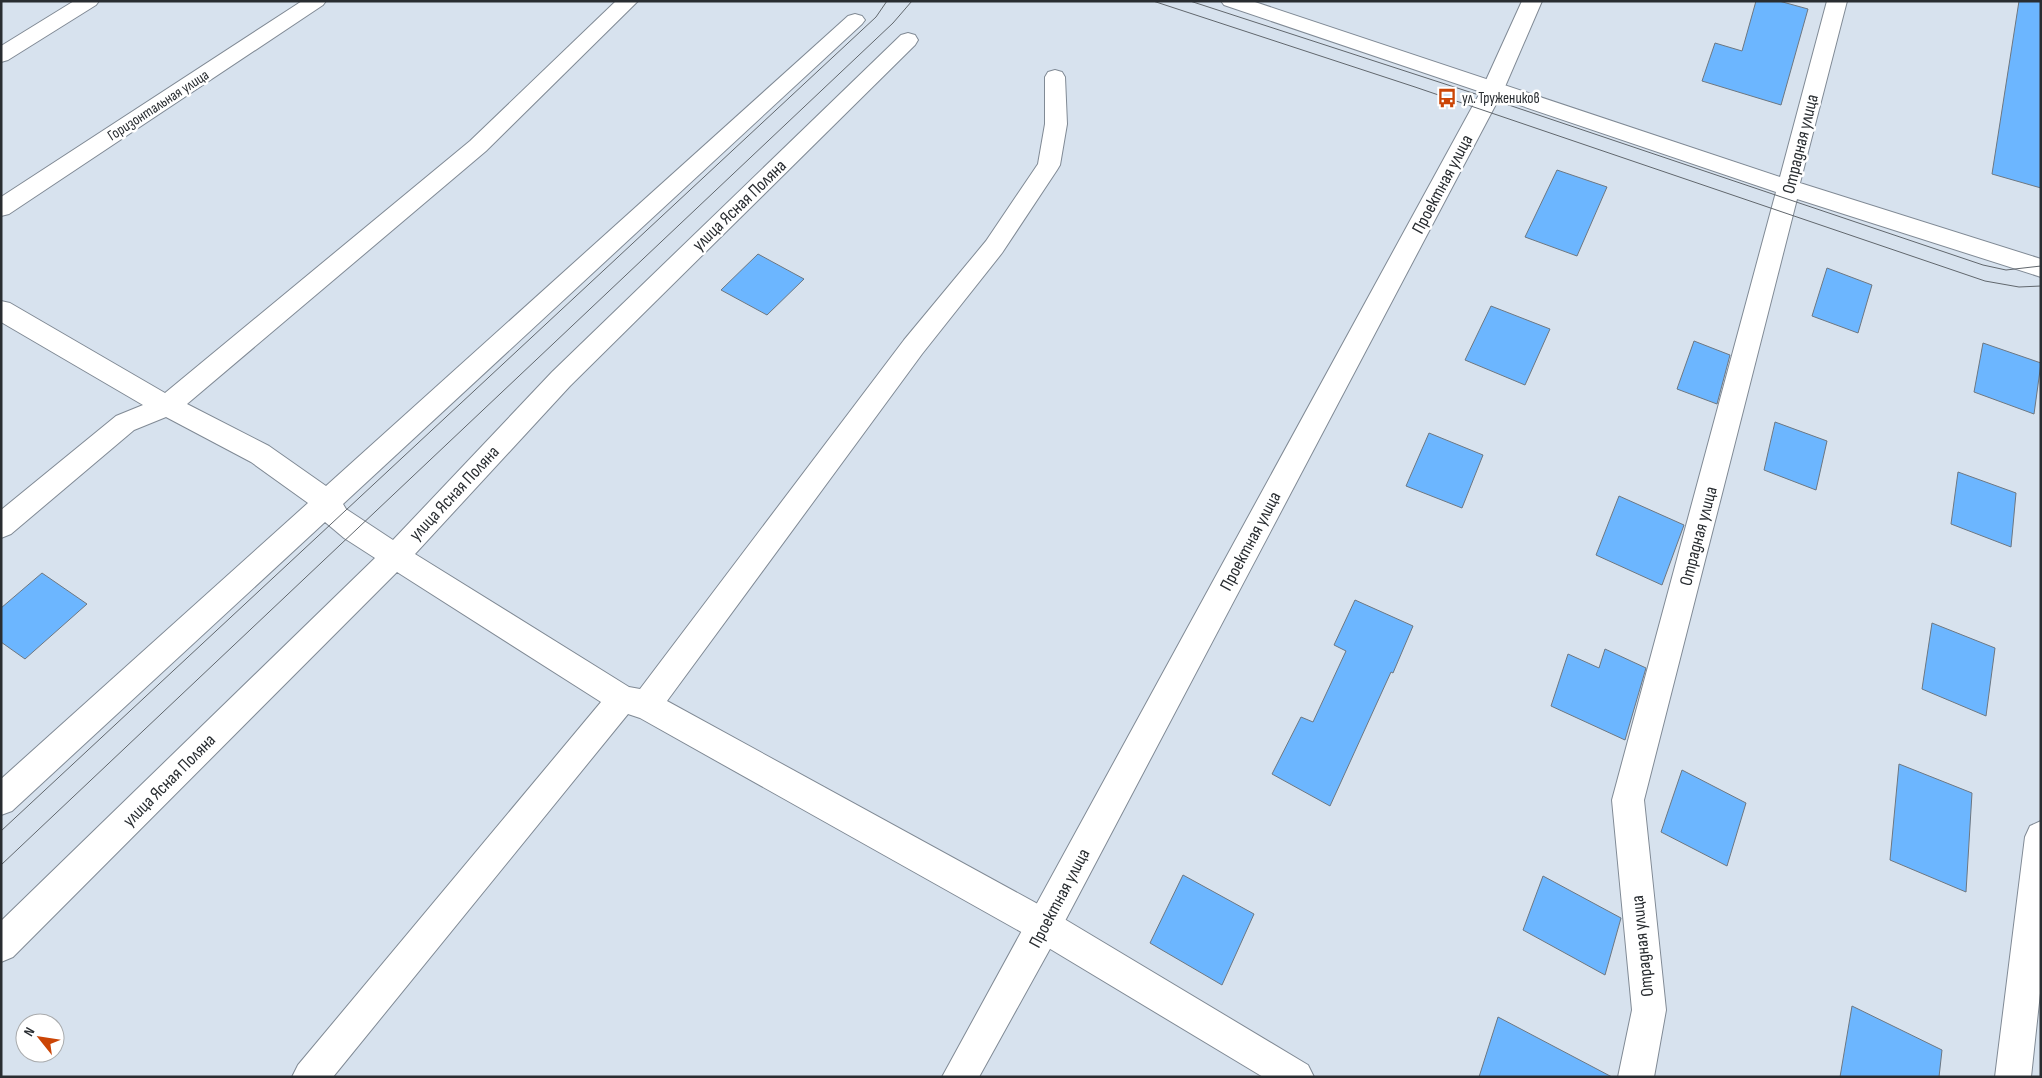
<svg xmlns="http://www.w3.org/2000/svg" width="2042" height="1078" font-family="'Sofia Sans Condensed',sans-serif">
<rect width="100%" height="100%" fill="#d7e2ee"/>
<path fill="#6cb6ff" stroke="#6d7781" d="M1756 1H1779L1808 9 1781 105 1702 81 1715 43 1742 51Z
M2019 1H2041V188L1992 174Z
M1557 170 1607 187 1577 256 1525 237Z
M758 254 804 279 767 315 721 290Z
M1827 268 1872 285 1858 333 1812 316Z
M1491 306 1550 329 1525 385 1465 360Z
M1694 341 1730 355 1717 404 1677 389Z
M1983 343 2041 363 2034 414 1974 392Z
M1775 422 1827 441 1816 490 1764 470Z
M1429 433 1483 455 1462 508 1406 486Z
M1958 472 2016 493 2011 547 1951 524Z
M1619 496 1684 525 1662 585 1596 555Z
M42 573 87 604 25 659 1 642V608Z
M1355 600 1413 626 1393 673 1391 672 1330 806 1272 774 1301 717 1313 722 1346 651 1334 645Z
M1932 623 1995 648 1986 716 1922 689Z
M1605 649 1646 668 1625 740 1551 706 1568 654 1599 668Z
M1899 764 1972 793 1966 892 1890 860Z
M1682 770 1746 803 1727 866 1661 832Z
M1183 875 1254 914 1222 985 1150 943Z
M1543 876 1621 918 1605 975 1523 930Z
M1852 1006 1942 1050 1939 1077H1840Z
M1498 1017 1612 1077H1479Z"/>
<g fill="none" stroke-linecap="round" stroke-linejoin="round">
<defs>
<path id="street" d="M74 1H99L96 5 8 60 1 62V46Z
M302 1H326L323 5 9 214 1 216V197Z
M616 1H638L486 151 187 404 269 446 326 486 848 16 855 14 862 16 865 20 862 24 343 504 346 509 393 540 552 372 901 35 908 33 915 35 918 40 915 45 570 386 415 554 629 687 640 689 904 340 986 241 1038 164 1045 124V77L1048 72 1055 70 1062 72 1065 77 1067 124 1060 165 1057 170 1002 253 922 354 667 701 1056 914 1308 1065 1314 1077H1263L1032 938 640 718 628 714 333 1077H292L298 1065 601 702 397 572 13 957 1 962V921L375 558 344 538 325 522 12 811 1 815V779L308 503 251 462 166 417 134 430 11 534 1 538V510L116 416 143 405 1 322V301L10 303 165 393 470 141Z
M1221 1H1252L1780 177 1827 1H1847L1800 183 2041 259V277L1797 199 1644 800 1666 1010 1654 1077H1618L1632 1010 1612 800 1776 192 1224 5Z
M2041 821V984L2031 1077H1995L2025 837 2030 826Z"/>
<path id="secondary" d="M1522 1H1542L1504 89 1056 938 979 1077H942L1482 89Z"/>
</defs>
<use href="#street" stroke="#808a95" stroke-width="2"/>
<use href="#secondary" stroke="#808a95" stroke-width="2"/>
<use href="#street" fill="#fff" fill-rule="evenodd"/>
<use href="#secondary" fill="#fff" fill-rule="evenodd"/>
<path stroke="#61676d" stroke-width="1" d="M1153 1 1415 87 1985 281 2019 287 2041 286
M1190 1 1488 98 1983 265 2006 270 2041 266
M1 831 876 17 887 1
M1 865 893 23 912 1"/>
</g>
<defs>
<symbol id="bus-bare" viewBox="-9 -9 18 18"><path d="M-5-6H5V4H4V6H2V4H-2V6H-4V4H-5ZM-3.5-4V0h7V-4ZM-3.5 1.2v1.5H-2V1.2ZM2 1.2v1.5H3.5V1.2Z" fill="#cb4506" stroke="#fff" stroke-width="2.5" paint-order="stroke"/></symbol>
</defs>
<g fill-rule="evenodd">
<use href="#bus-bare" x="1433" y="84" width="28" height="28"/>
</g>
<g text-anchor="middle" stroke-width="5" stroke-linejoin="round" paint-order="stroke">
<g font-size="15" fill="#292d31" stroke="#fff" text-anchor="start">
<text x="1462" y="103">ул. Тружеников</text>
</g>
<g font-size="15" fill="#292d31" stroke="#fff">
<text transform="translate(158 105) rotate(-33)" y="5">Горизонтальная улица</text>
</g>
<g font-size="18" fill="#292d31" stroke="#fff">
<text transform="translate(1800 144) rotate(-76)" y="6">Отрадная улица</text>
<text transform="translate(1442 184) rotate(-62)" y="6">Проектная улица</text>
<text transform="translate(739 205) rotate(-44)" y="6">улица Ясная Поляна</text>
<text transform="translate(454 493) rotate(-47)" y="6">улица Ясная Поляна</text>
<text transform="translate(1698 536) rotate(-75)" y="6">Отрадная улица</text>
<text transform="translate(1250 541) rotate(-62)" y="6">Проектная улица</text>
<text transform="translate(169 780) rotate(-45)" y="6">улица Ясная Поляна</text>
<text transform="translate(1059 898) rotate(-62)" y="6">Проектная улица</text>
<text transform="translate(1642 946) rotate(-96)" y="6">Отрадная улица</text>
</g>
</g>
<rect width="2042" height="1078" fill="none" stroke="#292d31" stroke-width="5"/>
<g transform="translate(40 1038) rotate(300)"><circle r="24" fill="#ffffff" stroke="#a9abad"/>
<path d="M0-4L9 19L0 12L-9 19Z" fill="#cb4506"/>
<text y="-8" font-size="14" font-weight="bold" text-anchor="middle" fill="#292d31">N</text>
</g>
</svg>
